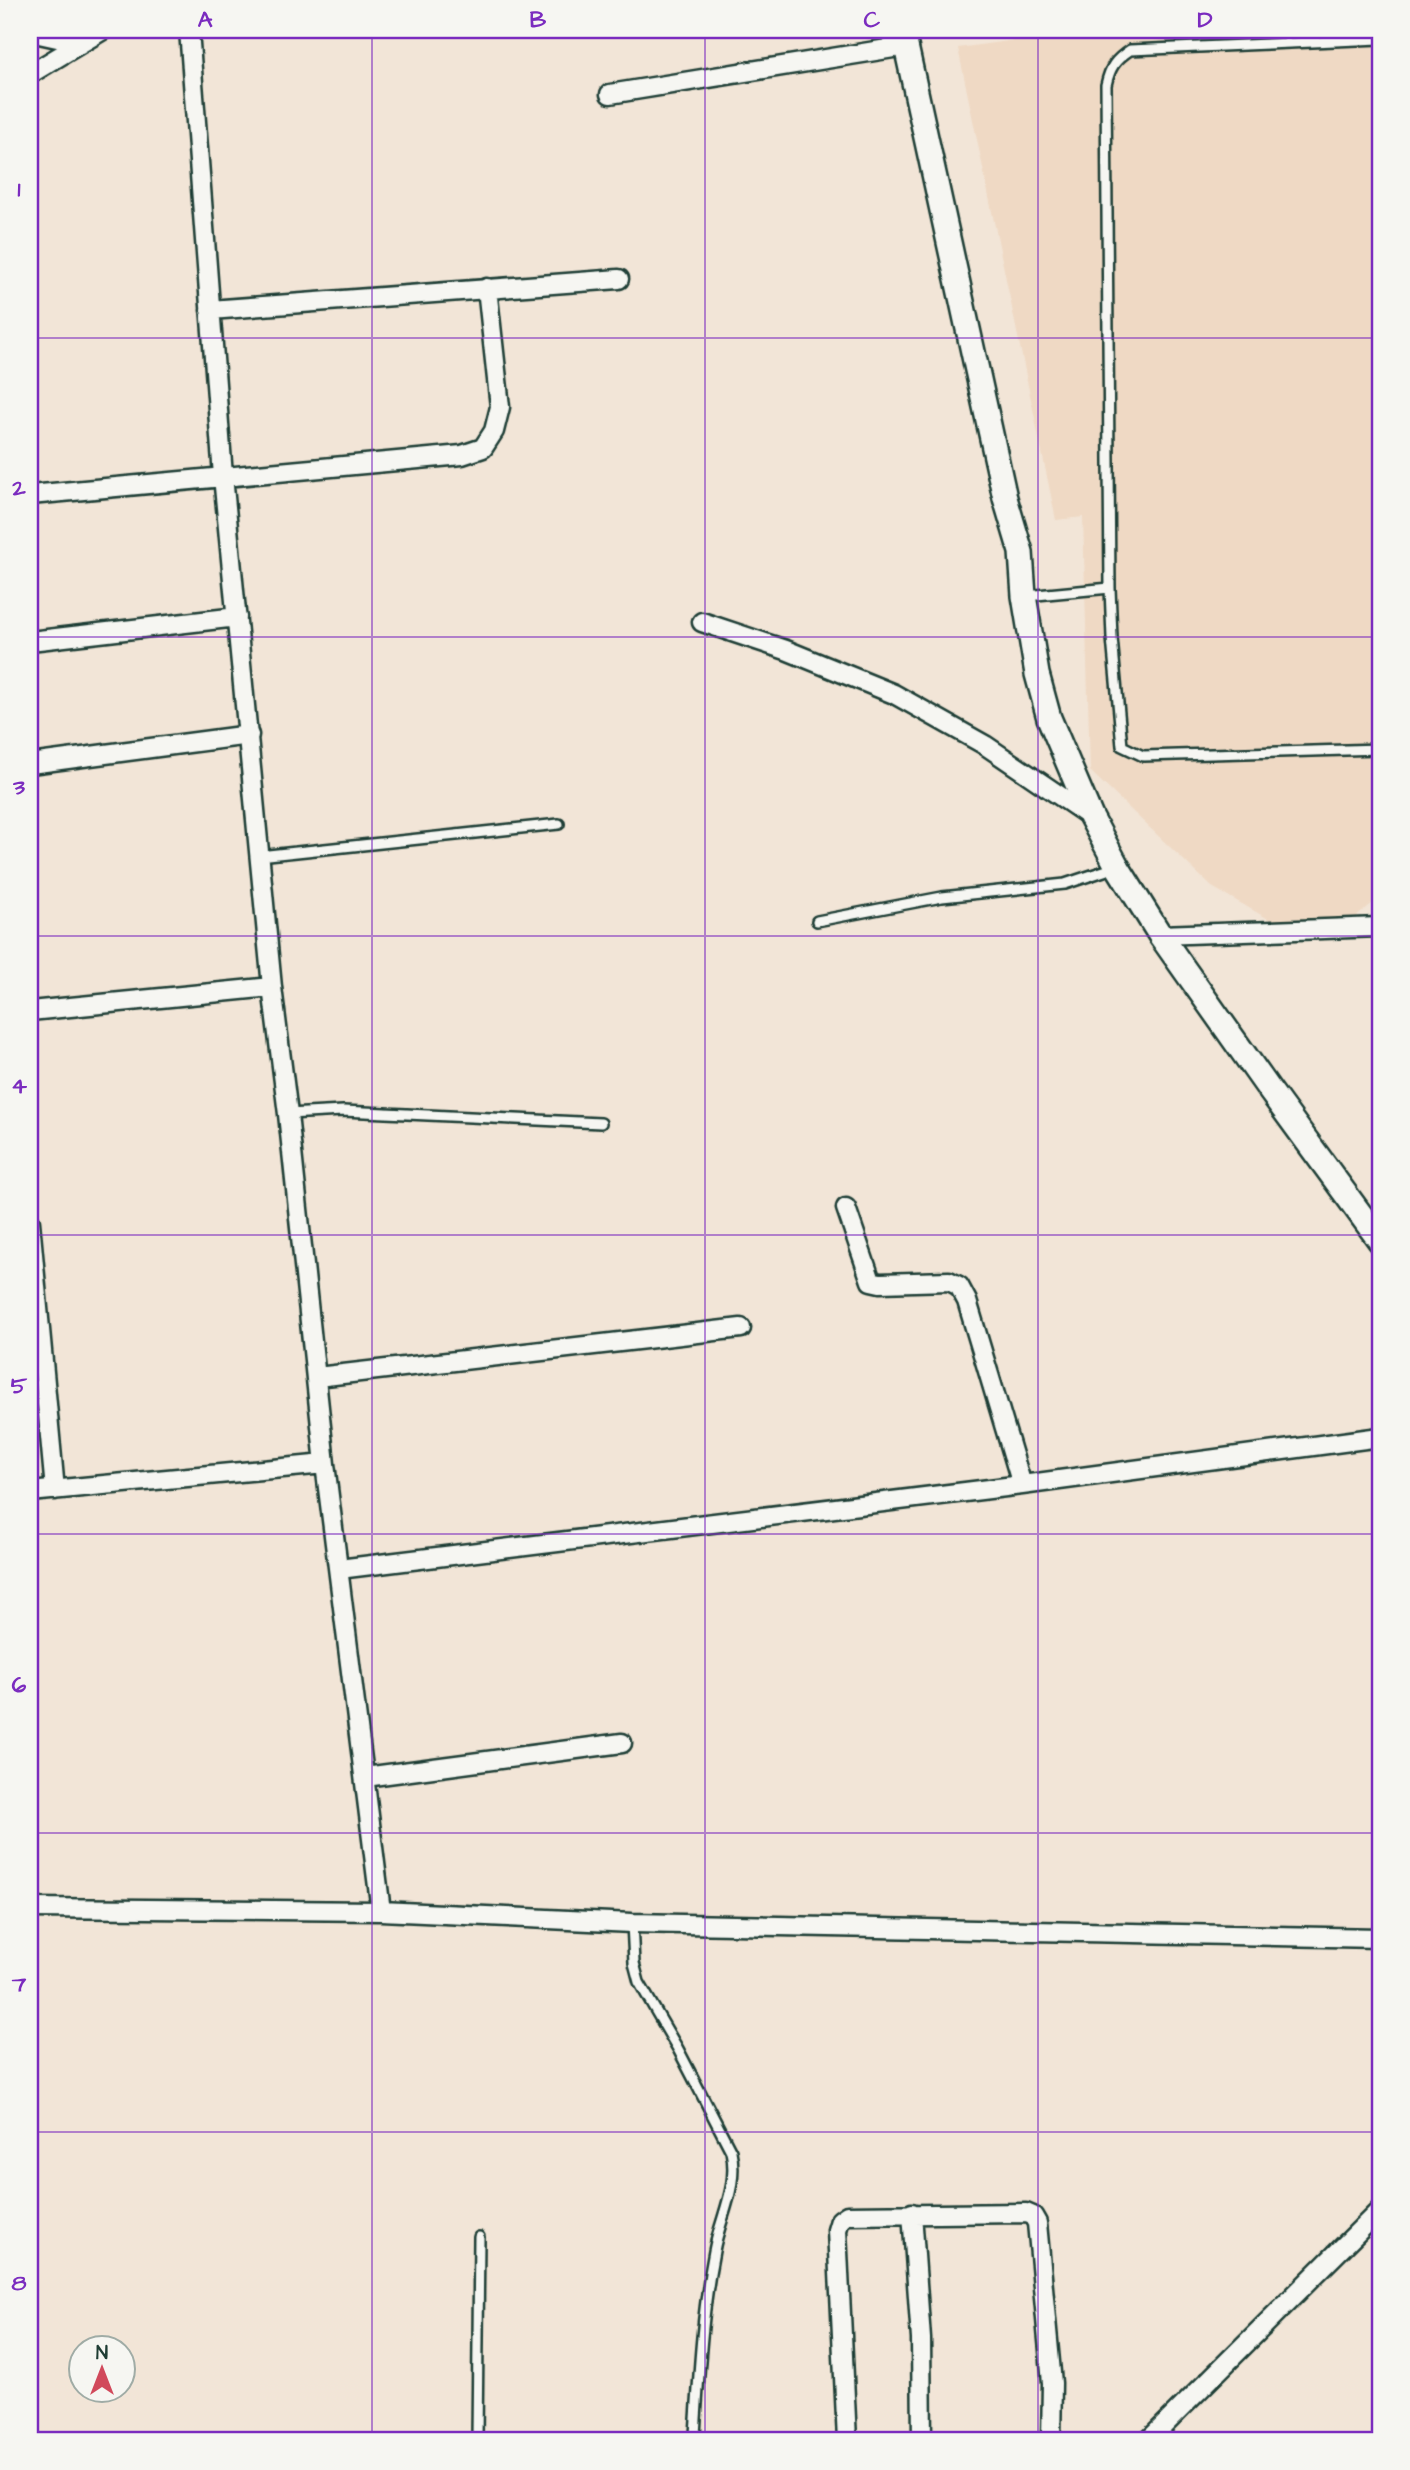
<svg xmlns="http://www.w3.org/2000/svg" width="1410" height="2470" font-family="'Architects Daughter',sans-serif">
<rect width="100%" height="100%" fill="#f2e5d7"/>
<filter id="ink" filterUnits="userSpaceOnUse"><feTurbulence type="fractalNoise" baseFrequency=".0143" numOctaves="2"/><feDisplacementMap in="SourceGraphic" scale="14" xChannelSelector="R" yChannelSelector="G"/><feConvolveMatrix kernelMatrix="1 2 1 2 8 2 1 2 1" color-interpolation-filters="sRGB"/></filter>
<g filter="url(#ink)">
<path fill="#efd9c4" d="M1129 30H1380V902H1374L1349 923 1281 926 1212 887 1090 771 1083 517 1056 520 958 48 1073 32Z"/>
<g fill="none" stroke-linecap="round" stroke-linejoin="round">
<defs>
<path id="service" d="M1110 588 1106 85C1110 67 1115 60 1130 50L1380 39
M1026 596 1110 588 1112 638 1122 746 1143 756 1380 749
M259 856 559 824
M817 921 942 897 1065 884 1116 867
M288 1114 343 1111 601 1123
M632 1923 634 1963 639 1982 678 2049 731 2151C739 2187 720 2217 714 2251 702 2312 699 2373 695 2435L692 2440
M477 2440 479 2237"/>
<path id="minor" d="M189 30 223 476 272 987 288 1114 325 1464 381 1911
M30 32 80 43
M30 74 103 30
M610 94 906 46
M210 310 619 279
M30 495 462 455 483 448 494 431 500 407 487 288
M702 622 786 650 894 694 985 745 1091 817
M30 641 237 617
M30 764 249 735
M1160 935 1380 927
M30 1011 272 987
M846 1208 871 1281 880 1283 949 1281 959 1286 967 1301 1022 1485
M30 1222 55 1490
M317 1377 741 1328
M30 1492 325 1464
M339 1569 1022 1485 1380 1437
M365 1777 622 1743
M30 1908 381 1911 632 1923 1380 1938
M912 2213 921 2339 922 2440
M847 2440 837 2230 840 2220 847 2215 1026 2213 1033 2216 1037 2223 1052 2383 1051 2440
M1149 2440 1380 2210"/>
<path id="tertiary" d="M900 30 906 46 1005 498 1021 552 1024 596 1037 674 1049 718 1091 817 1117 866 1160 935 1271 1092 1380 1241"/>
</defs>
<use href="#service" stroke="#1f3d34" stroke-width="14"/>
<use href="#minor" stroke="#1f3d34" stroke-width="23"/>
<use href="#tertiary" stroke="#1f3d34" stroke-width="28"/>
<use href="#service" stroke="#f6f6f2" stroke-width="9"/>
<use href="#minor" stroke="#f6f6f2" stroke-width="18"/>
<use href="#tertiary" stroke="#f6f6f2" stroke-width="23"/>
</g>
</g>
<path fill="none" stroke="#7b2cbf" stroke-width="2" stroke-opacity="0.55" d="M372 30V2440M705 30V2440M1038 30V2440M30 338H1380M30 637H1380M30 936H1380M30 1235H1380M30 1534H1380M30 1833H1380M30 2132H1380"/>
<rect width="1410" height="2470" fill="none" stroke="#f6f6f2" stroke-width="77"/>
<g transform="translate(102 2369)"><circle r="33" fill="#f6f6f2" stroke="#a0aca6" stroke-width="2"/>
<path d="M0-5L12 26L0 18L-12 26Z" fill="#d1495b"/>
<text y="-10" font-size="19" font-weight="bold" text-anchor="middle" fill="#1f3d34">N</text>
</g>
<rect x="38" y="38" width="1334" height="2394" fill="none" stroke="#7b2cbf" stroke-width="2.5"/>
<g font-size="23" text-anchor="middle" font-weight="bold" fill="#7b2cbf">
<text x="205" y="27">A</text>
<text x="538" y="27">B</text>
<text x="872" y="27">C</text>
<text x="1205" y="27">D</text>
<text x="19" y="196">1</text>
<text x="19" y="495">2</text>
<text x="19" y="794">3</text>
<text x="19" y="1093">4</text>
<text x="19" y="1393">5</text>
<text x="19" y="1692">6</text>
<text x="19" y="1991">7</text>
<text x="19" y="2290">8</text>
</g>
</svg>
